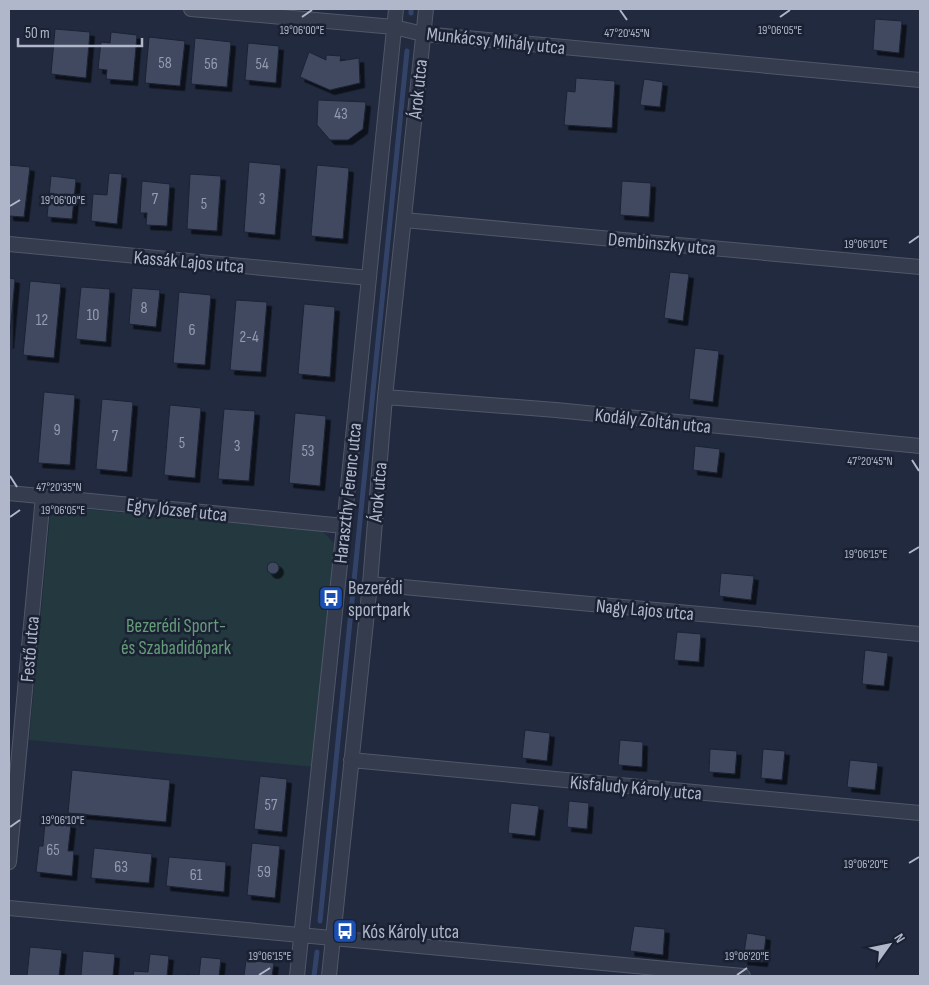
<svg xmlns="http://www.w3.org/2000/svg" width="929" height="985" font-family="'Sofia Sans Condensed',sans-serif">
<defs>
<filter id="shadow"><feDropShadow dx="4.5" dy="4.5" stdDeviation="0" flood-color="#0009"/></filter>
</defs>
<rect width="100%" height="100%" fill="#212a3f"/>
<path fill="#23393f" d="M62 507 322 531 335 544 315 767 29 740 50 517Z"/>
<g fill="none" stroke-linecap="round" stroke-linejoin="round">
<path stroke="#334267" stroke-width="5" d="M411 13V9
M320 921 407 51
M314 976 317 952"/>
</g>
<path fill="#3f4961" stroke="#1c2335" filter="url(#shadow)" d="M875 19 902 21 899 53 873 50Z
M55 29 90 32 86 78 51 74Z
M111 32 137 35 133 81 106 79 107 70 98 69 101 42 110 43Z
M149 37 185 41 180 86 145 83Z
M195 38 231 42 227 87 191 84Z
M248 43 279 46 276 83 245 80Z
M309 52 326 60V55L341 56 340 61 359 58 360 83 330 90 300 77Z
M576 78 615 81 612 128 564 125 567 91 575 92Z
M644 79 663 82 660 107 640 105Z
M318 100 366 102 363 129 348 140H330L317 125Z
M249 162 281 165 275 235 244 232Z
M9 165 30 167 24 217 9 216Z
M317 165 349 168 343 239 311 236Z
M109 173 122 174 117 224 91 221 93 194 107 195Z
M190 174 221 176 217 231 187 229Z
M51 176 76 179 72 219 47 217Z
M142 181 170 184 167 226 146 225 147 213H140Z
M622 181 651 183 649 217 620 215Z
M670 272 689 274 683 321 664 318Z
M9 278 15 279 9 344Z
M30 281 61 284 54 358 23 355Z
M81 287 110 289 106 342 76 339Z
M132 288 160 290 156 327 129 324Z
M179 292 211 295 205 365 173 363Z
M236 300 267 302 261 372 230 370Z
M304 304 335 307 330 377 298 374Z
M695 348 719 351 713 402 689 399Z
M44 392 75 395 70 465 38 463Z
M102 399 133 402 127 472 96 469Z
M170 405 201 408 195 478 164 475Z
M224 409 255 411 249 481 218 479Z
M295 413 326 416 320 486 289 483Z
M695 446 720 449 717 473 693 470Z
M267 568a6 6 0 1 1 12 0a6 6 0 1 1-12 0Z
M721 573 754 576 751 600 719 596Z
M677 632 701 634 699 662 674 660Z
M865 650 888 653 884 686 862 684Z
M525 730 550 733 547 761 522 758Z
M620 740 643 742 642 767 618 765Z
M710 749 737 751 735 774 709 772Z
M763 749 785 751 782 780 761 778Z
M850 760 878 763 875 790 847 787Z
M72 770 170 780 166 822 68 813Z
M260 776 287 779 282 832 254 829Z
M569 801 589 803 587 829 567 827Z
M511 803 539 806 535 836 508 833Z
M45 821 71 824 68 851H74L72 876 36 872 39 846H43Z
M252 843 280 846 275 898 247 895Z
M94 848 152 854 149 883 91 878Z
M169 857 226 862 224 892 166 886Z
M634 926 665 929 663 955 630 951Z
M747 933 766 936 763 962 743 960Z
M30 947 62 950 59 976H27Z
M83 951 115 954 113 976H81Z
M150 954 169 956 167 976H133L134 971 148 972Z
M201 957 221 959 219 976H185V974L199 976Z
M246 960 274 963 272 976H244Z"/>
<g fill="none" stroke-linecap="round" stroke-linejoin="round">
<defs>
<path id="street" d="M191 9 394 27 423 34 920 80
M404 220 920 267
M9 244 369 278
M385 397 556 410 920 446
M9 493 344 526
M370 584 920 634
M351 760 920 813
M9 862 43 496
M9 908 743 976
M297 976 344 526 396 9
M329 976 370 584 385 397 426 9"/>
</defs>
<use href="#street" stroke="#505769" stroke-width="16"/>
<use href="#street" stroke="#353c4e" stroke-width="14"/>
</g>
<path fill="none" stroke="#b0b7ca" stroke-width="2" d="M620 10 627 20M302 17 312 10M780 17 790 10M10 206 20 200M909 243 919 236M912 460 919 471M10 476 17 487M10 517 20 510M909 553 919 547M10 827 20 820M909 863 919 857M259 975 270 968M737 975 747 968"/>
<defs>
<symbol id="bus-square" viewBox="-11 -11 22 22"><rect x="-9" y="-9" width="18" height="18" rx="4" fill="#1a4fb4" stroke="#1a2133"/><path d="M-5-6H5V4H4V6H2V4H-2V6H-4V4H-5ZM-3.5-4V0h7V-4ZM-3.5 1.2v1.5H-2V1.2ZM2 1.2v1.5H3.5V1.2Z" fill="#fff"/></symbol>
</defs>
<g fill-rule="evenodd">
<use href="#bus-square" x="317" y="584" width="28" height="28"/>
<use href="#bus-square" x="331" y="917" width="28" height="28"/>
</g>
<g text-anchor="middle" stroke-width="5" stroke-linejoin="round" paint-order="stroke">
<g font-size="16" fill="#949cb0">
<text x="165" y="68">58</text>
<text x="211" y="69">56</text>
<text x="262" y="69">54</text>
<text x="341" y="119">43</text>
<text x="155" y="204">7</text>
<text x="262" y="204">3</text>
<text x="204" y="209">5</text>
<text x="144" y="313">8</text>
<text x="93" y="320">10</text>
<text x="42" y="325">12</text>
<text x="192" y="335">6</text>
<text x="249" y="342">2-4</text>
<text x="57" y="435">9</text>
<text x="115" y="441">7</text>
<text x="182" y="448">5</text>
<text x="237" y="451">3</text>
<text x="308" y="456">53</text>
<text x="271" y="810">57</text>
<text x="53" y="855">65</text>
<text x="121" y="872">63</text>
<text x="264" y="877">59</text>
<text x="196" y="880">61</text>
</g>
<g font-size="19" fill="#b0b7ca" stroke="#1a2133">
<text transform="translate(496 40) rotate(6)" y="7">Munkácsy Mihály utca</text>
<text transform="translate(417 89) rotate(-84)" y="7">Árok utca</text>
<text transform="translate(662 243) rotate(5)" y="7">Dembinszky utca</text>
<text transform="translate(189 261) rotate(5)" y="7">Kassák Lajos utca</text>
<text transform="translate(653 420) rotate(6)" y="7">Kodály Zoltán utca</text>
<text transform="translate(377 492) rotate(-85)" y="7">Árok utca</text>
<text transform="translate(347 493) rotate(-84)" y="7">Haraszthy Ferenc utca</text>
<text transform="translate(177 509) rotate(6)" y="7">Egry József utca</text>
<text transform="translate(645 609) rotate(5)" y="7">Nagy Lajos utca</text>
<text transform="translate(29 649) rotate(-85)" y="7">Festő utca</text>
<text transform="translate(636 787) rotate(5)" y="7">Kisfaludy Károly utca</text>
</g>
<g font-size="19" fill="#b0b7ca" stroke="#1a2133" text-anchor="start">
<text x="348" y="594">Bezerédi<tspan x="348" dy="22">sportpark</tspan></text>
<text x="362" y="938">Kós Károly utca</text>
</g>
<g font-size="19" fill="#659d79" stroke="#1a2133">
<text x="176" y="632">Bezerédi Sport-<tspan x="176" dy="22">és Szabadidőpark</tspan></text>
</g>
</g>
<g font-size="12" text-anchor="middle" fill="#b0b7ca" stroke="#1a2133" stroke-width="5" stroke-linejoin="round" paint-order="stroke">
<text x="302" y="34">19°06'00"E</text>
<text x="780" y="34">19°06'05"E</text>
<text x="627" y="37">47°20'45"N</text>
<text x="63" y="204">19°06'00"E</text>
<text x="866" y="248">19°06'10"E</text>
<text x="870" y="465">47°20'45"N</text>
<text x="59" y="491">47°20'35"N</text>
<text x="63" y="514">19°06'05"E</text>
<text x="866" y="558">19°06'15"E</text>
<text x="63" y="824">19°06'10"E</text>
<text x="866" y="868">19°06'20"E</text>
<text x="270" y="960">19°06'15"E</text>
<text x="747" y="960">19°06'20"E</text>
</g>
<rect width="929" height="985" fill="none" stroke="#b0b7ca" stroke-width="20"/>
<g transform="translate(889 945) rotate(57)" stroke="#1a2133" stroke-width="4" paint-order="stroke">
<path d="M0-4L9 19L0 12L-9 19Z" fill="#b0b7ca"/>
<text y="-8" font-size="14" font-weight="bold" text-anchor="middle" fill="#b0b7ca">N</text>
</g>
<path d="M18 38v8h124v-8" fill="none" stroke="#b0b7ca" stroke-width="2.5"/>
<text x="25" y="38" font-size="15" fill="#b0b7ca" stroke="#1a2133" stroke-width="4" paint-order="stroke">50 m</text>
</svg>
